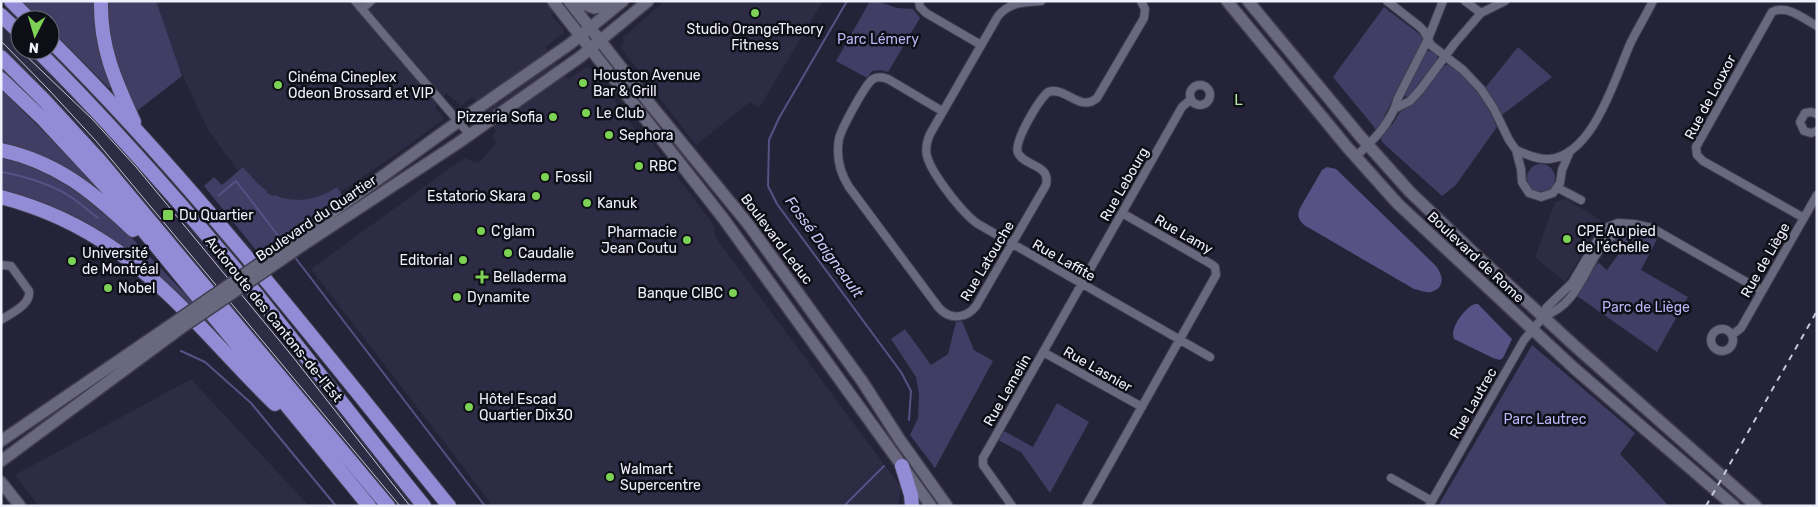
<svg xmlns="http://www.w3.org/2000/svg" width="1818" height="507" font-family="Rubik,sans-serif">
<rect width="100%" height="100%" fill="#252337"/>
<path fill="#2e2b45" d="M148 1H565L551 15 564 29V33L545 47 569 79 586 67 592 68 634 128 652 143 713 224 716 238 901 487 898 506H493L311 269 464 158 478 163 497 143 492 136 496 131 473 97 461 106 446 93 435 107 444 119 405 148 283 232 208 130Z
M665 1H823L759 108 750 102 696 145 620 47 624 41 622 38Z
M1 22 20 41V50H29L155 184 229 272 417 506H396L250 330 39 87 1 49Z
M1566 199 1602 221 1565 282 1535 257 1555 202Z
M191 379 309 506H39L15 475Z"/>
<path fill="#413d64" d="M20 1H97L100 51 111 87 109 88 50 29V20H40Z
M107 1H156L182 76 137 111 125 88 109 38Z
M870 1H877L897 8 913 9 920 18 888 72 881 70 872 71 867 78 836 61Z
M1384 7 1422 36V41L1383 119 1392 125 1400 112 1418 98 1443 67 1448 64C1469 70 1489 108 1497 127L1455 186 1442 196 1383 143 1374 127 1333 77Z
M1518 47 1552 77 1502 115 1485 88Z
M1426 51H1431L1437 55 1438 59 1410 97H1406L1404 93Z
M1 89 117 205 1 146Z
M1 156 22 162 66 181 116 221 189 298 272 396 130 257 1 195Z
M1527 178a14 14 0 1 1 28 0a14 14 0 1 1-28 0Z
M243 167 257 183 267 191V193L273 196 274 195C295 204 318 200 337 187L342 195 259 254 204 186 214 177 222 185Z
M1632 232H1643L1657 239 1641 270 1688 297 1657 352 1577 296 1596 264 1599 263 1607 270 1621 251 1612 241 1621 235Z
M962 321 974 350 993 361 935 468 910 435 918 418 919 394 916 377 891 339 905 329 931 365 948 354 956 322Z
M1532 345 1635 433 1620 454 1667 504 1665 506H1438Z
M1057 403 1089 422 1050 493 1021 452 998 440 1004 431 1033 447Z"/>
<path fill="#575185" d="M1327 167 1336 169 1435 265C1443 274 1446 288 1431 292 1426 293 1419 290 1414 289L1304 225C1298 219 1297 216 1300 208L1322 170Z
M1475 304H1478L1512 339 1503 358 1500 360 1493 358 1454 339C1449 329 1465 307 1475 304Z"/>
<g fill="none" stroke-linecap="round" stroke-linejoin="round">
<path stroke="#575185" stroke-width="2" d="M847 1 779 118 769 140 768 186 777 204 901 372 911 391 909 420
M1 172C25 176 54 185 74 199 82 205 90 212 98 218
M219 195 236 181 283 242
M294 256 485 506
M181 351 205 362 251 403 336 506
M844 506 884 466"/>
<defs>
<path id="street" d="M355 1 469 134
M919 1 920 7 926 13 981 45
M1041 1C1024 2 1010 2 998 16L930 134C927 141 925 148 927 156 931 173 963 214 978 224L1210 357
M1387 1 1419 26 1424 31 1431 45 1463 70 1481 89 1494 109 1509 140 1516 150 1521 169 1522 182 1529 193 1541 197 1553 193 1560 183 1562 170 1570 151
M1465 1 1481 13
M362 9 371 1
M1190 95a10 10 0 1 1 20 0a10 10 0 1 1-20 0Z
M1396 108 1410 101 1420 90 1455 43 1481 13 1505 1
M942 111 888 79C883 77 878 76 873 79 866 83 841 129 839 139 836 156 840 173 849 187L939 308C950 320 966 319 976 306L1046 185C1051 164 1025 167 1018 153 1013 142 1039 100 1048 92 1066 86 1080 113 1097 98L1144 18 1145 9 1141 1
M1817 114 1811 112 1805 113 1800 122 1804 131 1811 133 1817 131
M1516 150C1526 154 1537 160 1549 159 1594 155 1615 77 1631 42 1638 28 1646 15 1653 1
M1355 157C1373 141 1392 122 1398 98L1428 39 1443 1
M1558 188 1581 200
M1804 218 1703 161 1697 155 1696 147 1772 12C1787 4 1804 19 1817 26
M1 265 11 266 29 291C31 305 11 313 1 320
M1544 316C1582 303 1584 261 1610 238 1617 231 1628 228 1637 225
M1711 340a11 11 0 1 1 22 0a11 11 0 1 1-22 0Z
M1732 335 1741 328 1817 195
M1043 352 1142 407
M1391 478 1432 501
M1012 506 983 465V458L1182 107 1190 100
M1086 506 1216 275 1215 267 1211 264 1122 213
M1429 506 1524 340 1544 316 1546 308 1572 283 1601 234 1608 227 1618 223 1634 224 1652 228 1762 291"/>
<path id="secondary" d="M553 1 723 218 931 506
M569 1 646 99 748 224 862 381 900 440 947 506
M575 1 594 8 619 4
M1227 1 1347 147 1398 204 1575 369 1734 506
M1248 1 1360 136 1410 192 1475 254 1576 347 1756 506
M297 238 445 131 570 44 623 1
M303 245 458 143 580 57 648 1
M1 441 175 322
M1 461 181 328
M1 482 20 506"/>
<path id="highway" d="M11 1 30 20
M101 1C100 48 115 80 134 122
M1 15 20 33
M50 40C195 184 320 347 449 506
M37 50C115 128 187 210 257 295 313 365 367 436 424 506
M1 57 45 101 100 161 388 506
M1 79 43 119 121 203 369 506
M1 150C57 162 93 192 133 230
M1 197C43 208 82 226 117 251 177 294 223 354 275 404
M902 466 911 495 912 506"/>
</defs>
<use href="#street" stroke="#403e4f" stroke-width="10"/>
<use href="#secondary" stroke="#403e4f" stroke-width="14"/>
<use href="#highway" stroke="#403e4f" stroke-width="16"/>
<use href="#street" stroke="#69687f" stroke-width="8"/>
<use href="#secondary" stroke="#69687f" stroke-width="11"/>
<use href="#highway" stroke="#928bd6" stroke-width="14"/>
<path stroke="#c7c6d5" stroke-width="1" d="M1 41 49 90 96 141 400 506
M20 50 92 119 136 167 293 357 410 506"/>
<path stroke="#c7c6d5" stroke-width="2" stroke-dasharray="6 6" stroke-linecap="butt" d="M1706 506 1817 311"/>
<defs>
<path id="secondary-bridge" d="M175 322 297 238
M181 328 303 245"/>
</defs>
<use href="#secondary-bridge" stroke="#403e4f" stroke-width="14" stroke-linecap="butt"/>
<use href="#secondary-bridge" stroke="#69687f" stroke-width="11"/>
</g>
<g fill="#7dd154" stroke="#0e0e16" stroke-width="2">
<circle cx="755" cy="13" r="5"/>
<circle cx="583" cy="83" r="5"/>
<circle cx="278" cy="85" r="5"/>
<circle cx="586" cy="113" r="5"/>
<circle cx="553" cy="117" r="5"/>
<circle cx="609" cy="135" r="5"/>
<circle cx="639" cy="166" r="5"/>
<circle cx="545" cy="177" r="5"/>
<circle cx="536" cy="196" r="5"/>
<circle cx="587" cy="203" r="5"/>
<rect x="162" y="209" width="12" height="12" rx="2.5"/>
<circle cx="481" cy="231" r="5"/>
<circle cx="1567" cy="239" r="5"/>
<circle cx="687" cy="240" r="5"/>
<circle cx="508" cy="253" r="5"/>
<circle cx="463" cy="260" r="5"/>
<circle cx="72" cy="261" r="5"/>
<path d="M479.5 269.5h5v5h5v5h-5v5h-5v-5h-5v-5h5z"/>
<circle cx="108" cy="288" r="5"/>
<circle cx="733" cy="293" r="5"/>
<circle cx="457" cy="297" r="5"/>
<circle cx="469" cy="407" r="5"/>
<circle cx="610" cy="477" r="5"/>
</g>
<g text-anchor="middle" stroke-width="5" stroke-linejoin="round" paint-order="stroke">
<g font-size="14" fill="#f0effd" stroke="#0e0e16" text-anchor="start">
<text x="755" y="34" text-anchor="middle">Studio OrangeTheory<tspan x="755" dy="16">Fitness</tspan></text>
<text x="593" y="80">Houston Avenue<tspan x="593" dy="16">Bar &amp; Grill</tspan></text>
<text x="288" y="82">Cinéma Cineplex<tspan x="288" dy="16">Odeon Brossard et VIP</tspan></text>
<text x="596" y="118">Le Club</text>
<text x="543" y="122" text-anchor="end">Pizzeria Sofia</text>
<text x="619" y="140">Sephora</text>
<text x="649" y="171">RBC</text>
<text x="555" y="182">Fossil</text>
<text x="526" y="201" text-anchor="end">Estatorio Skara</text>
<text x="597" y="208">Kanuk</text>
<text x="179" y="220">Du Quartier</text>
<text x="491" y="236">C'glam</text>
<text x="1577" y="236">CPE Au pied<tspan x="1577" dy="16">de l'échelle</tspan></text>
<text x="677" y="237" text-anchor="end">Pharmacie<tspan x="677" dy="16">Jean Coutu</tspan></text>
<text x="82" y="258">Université<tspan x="82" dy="16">de Montréal</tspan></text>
<text x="518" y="258">Caudalie</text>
<text x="453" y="265" text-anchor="end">Editorial</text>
<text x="493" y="282">Belladerma</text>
<text x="118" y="293">Nobel</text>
<text x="723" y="298" text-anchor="end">Banque CIBC</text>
<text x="467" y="302">Dynamite</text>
<text x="479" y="404">Hôtel Escad<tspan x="479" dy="16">Quartier Dix30</tspan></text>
<text x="620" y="474">Walmart<tspan x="620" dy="16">Supercentre</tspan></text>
</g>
<g font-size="14" fill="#bab5f6" stroke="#0e0e16">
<text x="878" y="44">Parc Lémery</text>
<text x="1646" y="312">Parc de Liège</text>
<text x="1545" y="424">Parc Lautrec</text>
</g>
<g font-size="14" fill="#f0effd" stroke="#0e0e16">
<text transform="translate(1710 97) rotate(-62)" y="5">Rue de Louxor</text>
<text transform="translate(1124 184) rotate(-60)" y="5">Rue Lebourg</text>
<text transform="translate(316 218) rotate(-34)" y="5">Boulevard du Quartier</text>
<text transform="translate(1184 234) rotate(30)" y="5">Rue Lamy</text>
<text transform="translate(777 239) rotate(53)" y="5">Boulevard Leduc</text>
<text transform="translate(1476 257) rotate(43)" y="5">Boulevard de Rome</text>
<text transform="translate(1064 260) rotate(30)" y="5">Rue Laffite</text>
<text transform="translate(1765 260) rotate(-60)" y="5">Rue de Liège</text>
<text transform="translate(987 261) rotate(-59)" y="5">Rue Latouche</text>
<text transform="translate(274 319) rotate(51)" y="5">Autoroute des Cantons-de-l'Est</text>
<text transform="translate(1098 369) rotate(30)" y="5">Rue Lasnier</text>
<text transform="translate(1007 390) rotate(-60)" y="5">Rue Lemelin</text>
<text transform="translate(1473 403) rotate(-60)" y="5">Rue Lautrec</text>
</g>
<g font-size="15" letter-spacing="1" fill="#b8e6a5" stroke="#0e0e16">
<text x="1239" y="105">L</text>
</g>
<g font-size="15" font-style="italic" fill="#cbc8f9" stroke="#0e0e16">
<text transform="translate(824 247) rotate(54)" y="5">Fossé Daigneault</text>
</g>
</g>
<rect width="1818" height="507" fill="none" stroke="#f0effd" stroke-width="5"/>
<g transform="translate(35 35) rotate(185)"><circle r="24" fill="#0e0e16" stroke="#686872"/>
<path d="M0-4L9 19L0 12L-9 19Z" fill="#7dd154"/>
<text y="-8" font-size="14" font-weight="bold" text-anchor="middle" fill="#f0effd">N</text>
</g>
</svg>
